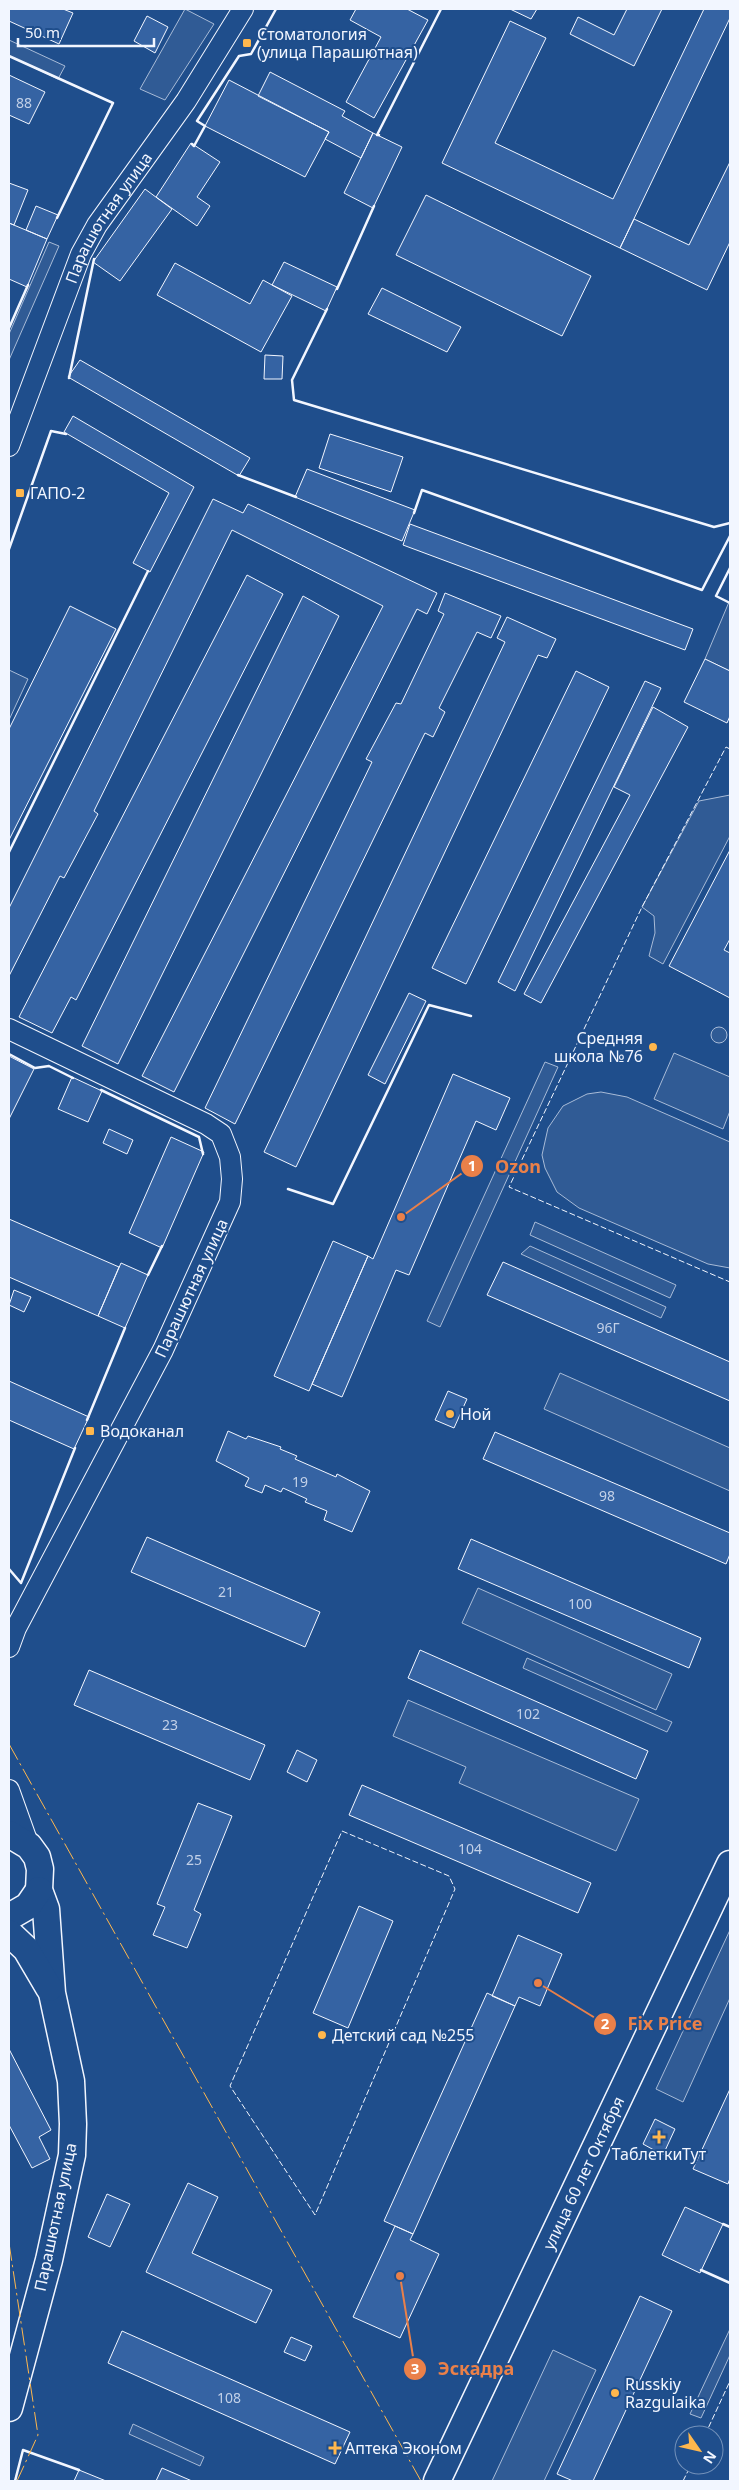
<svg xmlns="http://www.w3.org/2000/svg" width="739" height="2490" font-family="'Noto Sans',sans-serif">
<rect width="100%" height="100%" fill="#1f4e8c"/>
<path fill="#305b95" stroke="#a8bbd7" d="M185 9 214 24 165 100 140 89Z
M9 40 65 66 58 79 9 56Z
M49 242 59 246 9 360V334Z
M729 602 730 603V671L705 659Z
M9 670 28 679 9 720Z
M730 795V836L663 964 649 956 655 933 654 916 642 907 699 801Z
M711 1035a8 8 0 1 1 16 0a8 8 0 1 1-16 0Z
M674 1053 730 1077V1111L723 1129 654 1099Z
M545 1062 558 1067 440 1327 427 1321Z
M601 1092 627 1097 730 1142V1268L708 1264 579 1208 557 1192 545 1168 542 1155 548 1128 563 1106 587 1094Z
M535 1222 676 1285 670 1298 530 1235Z
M530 1246 666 1307 661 1318 521 1254Z
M560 1373 730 1448V1491L544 1409Z
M478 1588 672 1674 656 1710 462 1623Z
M527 1658 672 1722 667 1732 523 1668Z
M408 1700 639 1799 616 1851 459 1783 466 1767 393 1736Z
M730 1930V1998L683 2102 656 2089Z
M730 2329V2355L701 2418 690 2414Z
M553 2350 596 2370 544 2481H492Z
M133 2424 204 2457 200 2466 129 2434Z"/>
<path fill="#3563a3" stroke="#f2f6ff" d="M9 9H63L73 13 59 44 9 21Z
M356 9H407L428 20 374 118 346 102 381 37 350 20Z
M510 9H537L531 19Z
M627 9H662L634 66 570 34 578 17 614 35Z
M704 9H730V18L620 248 442 163 510 21 546 38 495 143 613 199Z
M147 16 168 27 155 53 134 41Z
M270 72 345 111 342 116 373 133 361 158 325 139 329 132 258 96Z
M9 75 45 92 29 124 9 115Z
M229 80 329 132 305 177 205 126Z
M373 133 402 147 373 208 344 193Z
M191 143 220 162 197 197 210 206 197 226 156 197Z
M730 162V242L707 290 620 248 634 219 689 245Z
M9 183 28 190 14 225 9 223Z
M145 189 172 209 120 281 93 262Z
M426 195 591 276 562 336 396 255Z
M36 206 58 215 47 239 26 230Z
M9 223 47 239 27 287 9 279Z
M284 262 337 287 326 311 272 285Z
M175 263 250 304 263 280 292 296 261 352 157 295Z
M382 288 461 327 447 352 368 314Z
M265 355 283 356 282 379H264Z
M80 360 250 458 239 476 68 377Z
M73 416 194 487 150 572 133 563 169 493 64 432Z
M330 434 403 457 391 492 319 468Z
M307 469 415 510 402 541 295 497Z
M213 499 243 513 248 504 437 593 427 614 417 609 174 1092 142 1076 383 606 232 530 94 811 98 814 64 878 60 876 9 976V908Z
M410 524 693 629 685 650 403 545Z
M247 575 283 594 76 1000 71 997 52 1033 19 1017Z
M445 593 501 616 491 638 477 632 439 708 445 712 433 737 425 733 235 1124 205 1108 372 762 366 759 396 703 401 704 444 614 438 611Z
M303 596 339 616 118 1064 82 1046Z
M70 606 116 629 9 840V729Z
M507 617 556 639 547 658 538 655 296 1167 264 1152 505 642 497 638Z
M705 659 730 671V716L727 723 684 702Z
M576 671 609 687 466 984 432 968Z
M645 681 661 688 515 991 498 982Z
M653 707 688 727 541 1003 524 994 630 795 614 787Z
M730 850V939L724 950 730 953V998L669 966Z
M409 993 426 1001 385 1084 368 1075Z
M9 1056 34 1069 9 1119Z
M453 1074 510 1098 496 1130 476 1121 409 1275 396 1270 342 1397 312 1384 368 1256 373 1259Z
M72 1077 102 1091 88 1122 58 1109Z
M109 1129 133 1140 127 1154 103 1143Z
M171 1137 204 1152 162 1248 129 1233Z
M9 1219 119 1267 98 1316 9 1277Z
M333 1241 368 1256 309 1391 274 1376Z
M503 1262 730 1362V1401L487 1295Z
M121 1263 148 1275 125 1328 98 1316Z
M14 1290 31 1297 24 1312 9 1305Z
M9 1381 89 1417 74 1449 9 1420Z
M448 1391 467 1399 454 1428 435 1420Z
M228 1431 246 1439 248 1436 281 1447 280 1449 297 1456 295 1459 336 1477 337 1474 370 1491 352 1532 324 1520 327 1511 305 1502 307 1499 283 1488 281 1492 265 1485 262 1493 245 1486 249 1478 216 1461Z
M495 1432 730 1533V1554L726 1564 483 1459Z
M147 1537 320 1612 305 1647 131 1572Z
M471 1539 701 1638 689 1668 458 1569Z
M420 1650 648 1751 636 1779 408 1678Z
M89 1670 265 1745 250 1780 74 1705Z
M297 1750 317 1760 307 1782 287 1772Z
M362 1785 591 1883 578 1913 349 1815Z
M198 1803 232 1816 194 1910 201 1914 187 1948 153 1935 165 1907 157 1904Z
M359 1906 393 1921 348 2028 313 2013Z
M518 1935 562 1954 540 2006 519 1997 515 2006 492 1996Z
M487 1993 515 2006 413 2234 384 2221Z
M9 2049 51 2130 39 2137 50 2159 32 2168 9 2125Z
M730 2089V2178L728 2184 693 2169Z
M655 2119 675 2129 663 2155 643 2144Z
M188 2183 218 2197 192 2253 272 2290 256 2323 146 2272Z
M107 2194 130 2204 110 2247 88 2237Z
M685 2207 723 2224 700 2273 662 2255Z
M395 2226 413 2234 410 2240 439 2254 400 2338 353 2317Z
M640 2296 672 2311 593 2481H573L557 2474Z
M122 2331 350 2432 335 2464 108 2363Z
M291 2337 312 2346 305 2361 284 2352Z
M162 2468 192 2481H156Z
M79 2470 106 2481H74Z"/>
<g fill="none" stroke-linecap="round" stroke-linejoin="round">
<defs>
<g id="minor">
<path id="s1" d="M9 446 81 254 97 225 186 101 243 9"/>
<path d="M9 1029 206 1124 221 1134 230 1157 232 1179 230 1202 163 1350 16 1628 9 1647"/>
<path d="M9 1790 29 1846"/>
</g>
<g id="major">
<path d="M9 1834 29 1846 37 1857 40 1869 39 1890 46 1909 52 1993 71 2081 73 2124 72 2155 49 2260 9 2408"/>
<path d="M9 1917 28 1906 39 1890"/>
<path d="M9 1933 26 1949 49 1988"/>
<path id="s2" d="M437 2481 730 1864"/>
</g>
</defs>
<use href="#minor" stroke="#f2f6ff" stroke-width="22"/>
<use href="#major" stroke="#f2f6ff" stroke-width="29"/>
<use href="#minor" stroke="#1f4e8c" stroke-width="20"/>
<use href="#major" stroke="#1f4e8c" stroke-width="26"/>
<path stroke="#f2f6ff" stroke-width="1" stroke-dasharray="6 2.5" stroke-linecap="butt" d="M730 749 726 747 642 907 509 1187 730 1282
M342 1831 449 1876 455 1889 315 2215 230 2086Z
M705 2435 730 2381
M683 2481 691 2465"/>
<path stroke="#f2f6ff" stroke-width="2.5" d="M9 56 113 103 57 218
M379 135H377L441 9
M192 144 194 146 205 126 197 121 239 56 251 54 276 9
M337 289 374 206
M327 309 292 380 294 400 714 527 730 523
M9 328 28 285
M69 378 94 259
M238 475 296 497
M414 513 422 490 702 590 730 536
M9 549 51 431 66 434
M730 568 716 596 730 603
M9 852 148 571
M9 1054 35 1068 49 1066 73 1078
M101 1090 199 1137 203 1154
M288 1189 333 1204 429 1005 471 1016
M148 1275 162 1246
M87 1420 125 1328
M9 1569 21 1583 75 1448
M723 2224 730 2227
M701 2270 730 2283
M15 2481 23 2450 79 2470"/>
<path stroke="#ffb74d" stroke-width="1" stroke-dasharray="18 4 2.5 4" stroke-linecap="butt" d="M9 1744 421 2481
M9 2243 38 2435 17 2481"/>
</g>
<g fill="#ffb74d" stroke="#1f4e8c" stroke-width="2">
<rect x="242" y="38" width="10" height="10" rx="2.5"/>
<rect x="15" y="488" width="10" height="10" rx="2.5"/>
<circle cx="653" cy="1047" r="5"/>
<circle cx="450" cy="1414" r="5"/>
<rect x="85" y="1426" width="10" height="10" rx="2.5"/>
<circle cx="322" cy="2035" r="5"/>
<path d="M656.5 2129.5h5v5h5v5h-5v5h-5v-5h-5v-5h5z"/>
<circle cx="615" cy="2393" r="5"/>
<path d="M332.5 2440.5h5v5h5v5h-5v5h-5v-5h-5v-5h5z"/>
</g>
<g text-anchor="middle" stroke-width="4" stroke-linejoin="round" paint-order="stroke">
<g font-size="14" fill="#c3d1e8">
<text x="24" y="108">88</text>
<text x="608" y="1333">96Г</text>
<text x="300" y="1487">19</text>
<text x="607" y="1501">98</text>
<text x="226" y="1597">21</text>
<text x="580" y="1609">100</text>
<text x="528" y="1719">102</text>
<text x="170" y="1730">23</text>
<text x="470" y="1854">104</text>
<text x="194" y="1865">25</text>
<text x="229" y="2403">108</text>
</g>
<g font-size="16" fill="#f2f6ff" stroke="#1f4e8c" text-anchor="start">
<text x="257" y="40">Стоматология<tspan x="257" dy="18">(улица Парашютная)</tspan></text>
<text x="30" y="499">ГАПО-2</text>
<text x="643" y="1044" text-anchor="end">Средняя<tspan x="643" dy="18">школа №76</tspan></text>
<text x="460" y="1420">Ной</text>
<text x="100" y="1437">Водоканал</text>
<text x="332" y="2041">Детский сад №255</text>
<text x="659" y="2160" text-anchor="middle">ТаблеткиТут</text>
<text x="625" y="2390">Russkiy<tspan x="625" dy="18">Razgulaika</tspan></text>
<text x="345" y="2454">Аптека Эконом</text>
</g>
<g font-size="16" fill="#f2f6ff" stroke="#1f4e8c">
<text dy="6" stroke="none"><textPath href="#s1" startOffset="250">Парашютная улица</textPath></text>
<text transform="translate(191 1288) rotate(-65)" y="6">Парашютная улица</text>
<text dy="6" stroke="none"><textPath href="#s2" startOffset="341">улица 60 лет Октября</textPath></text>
<text transform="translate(55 2217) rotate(-78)" y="6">Парашютная улица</text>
</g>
</g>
<path fill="none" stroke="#ea8049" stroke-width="2" d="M401 1217L472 1166M538 1983L605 2024M400 2276L415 2369"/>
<g fill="#ea8049" stroke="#1f4e8c" stroke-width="2">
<circle cx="401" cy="1217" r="5"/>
<circle cx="538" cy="1983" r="5"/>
<circle cx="400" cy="2276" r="5"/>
<circle cx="472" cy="1166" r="12"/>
<circle cx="605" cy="2024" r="12"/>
<circle cx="415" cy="2369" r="12"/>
</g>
<g font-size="15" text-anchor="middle" font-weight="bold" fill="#fff">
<text x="472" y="1171">1</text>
<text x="605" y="2029">2</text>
<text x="415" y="2374">3</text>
</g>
<g font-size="18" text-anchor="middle" font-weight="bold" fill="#ea8049" stroke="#1f4e8c" stroke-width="4" stroke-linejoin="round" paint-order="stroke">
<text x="518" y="1173">Ozon</text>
<text x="665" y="2030">Fix Price</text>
<text x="476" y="2375">Эскадра</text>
</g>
<rect width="739" height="2490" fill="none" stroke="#f2f6ff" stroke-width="20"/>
<g transform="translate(699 2450) rotate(124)"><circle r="24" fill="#1f4e8c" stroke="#7391ba"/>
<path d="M0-4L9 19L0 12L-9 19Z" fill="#ffb74d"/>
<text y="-8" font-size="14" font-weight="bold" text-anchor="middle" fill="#f2f6ff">N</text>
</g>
<path d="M18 38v8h136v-8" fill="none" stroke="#f2f6ff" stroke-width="2.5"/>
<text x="25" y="38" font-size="15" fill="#f2f6ff" stroke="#1f4e8c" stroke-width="4" paint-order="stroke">50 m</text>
</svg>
